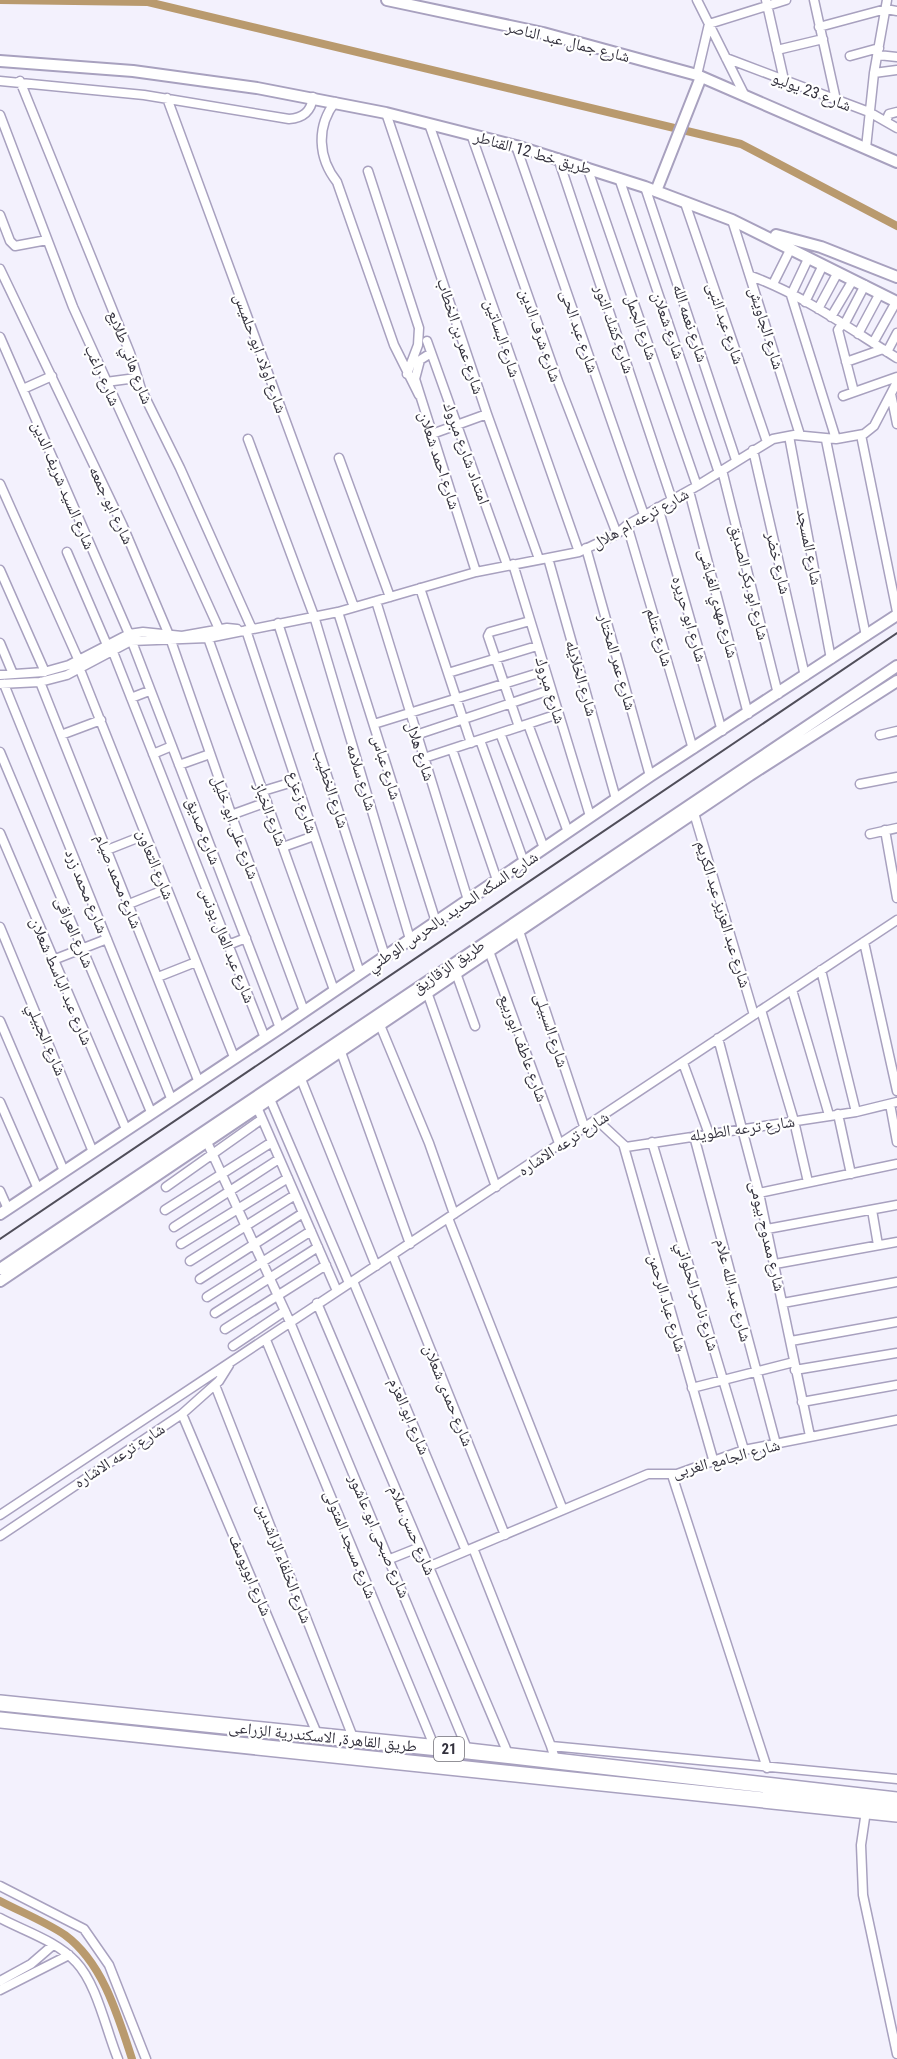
<svg xmlns="http://www.w3.org/2000/svg" width="897" height="2059" font-family="'Roboto Condensed','Noto Naskh Arabic',sans-serif">
<rect width="100%" height="100%" fill="#f3f1fd"/>
<g fill="none" stroke-linecap="round" stroke-linejoin="round">
<path stroke="#b99a6e" stroke-width="8" d="M0 0 148 2 741 144 897 226
M0 1901C21 1912 46 1922 65 1935 103 1963 118 2016 132 2059"/>
<defs>
<path id="street" d="M697 0 744 94
M766 0 784 80
M814 0 836 100
M819 27 886 9 897 11
M777 50 823 39
M878 55 897 57
M850 56 879 48
M726 58 869 112 897 128
M874 73 897 70
M697 75 709 24 786 0
M0 81 144 95 289 119C303 118 311 112 313 97
M20 81 130 353 141 389 180 468 252 629
M167 98 354 607
M335 102C316 127 318 158 337 182L394 345 419 395
M386 113 487 414 539 559
M0 115 73 307 219 629
M886 121 889 114 897 112
M429 124 579 552
M471 134 559 384 617 534
M516 146 644 515
M866 148 874 73 887 0
M558 158 672 500
M587 167 697 486
M368 171 419 328 418 345 407 374
M619 178 719 473
M645 187 736 460
M685 203 767 442
M0 215 10 241 15 246 47 240
M732 220 800 435
M808 259 791 295 836 439
M0 269 122 524 169 635 234 822 304 1011
M751 276C803 295 850 329 897 358
M773 284 791 248
M805 302 823 265
M818 309 838 272
M831 317 853 280
M842 324 838 330 854 392
M844 325 865 285
M858 334 880 293
M0 337 129 634 280 1028
M427 341 507 565
M873 343 896 302
M887 352 897 333
M431 353 420 360 415 379 476 572
M846 362 883 349
M106 382 136 378
M23 389 52 376
M891 394 897 424
M843 396 897 377
M432 434 487 414
M861 435 897 612
M789 436 831 659
M248 439 314 616 410 939
M826 440 866 636
M753 450 805 676
M339 458 390 597
M722 470 778 694
M0 484 79 661
M689 491 748 714
M658 507 722 731
M627 525 693 749
M586 548 650 776
M67 552 107 645
M548 558 616 799
M513 564 590 816
M0 570 45 672
M420 588 471 743
M376 601 468 900
M338 612 436 922
M278 623 385 956
M246 630 360 973
M208 638 334 990
M0 643 13 674
M113 652 265 1038
M77 662 234 1057
M448 673 537 646
M0 675 44 672 69 665 129 634 143 632 182 636 227 628 237 629
M40 682 198 1080
M0 684 40 682 67 675 131 641 208 638 338 612 476 572 579 552 617 534 627 525 697 486 773 439 794 435 836 439 864 434 874 426 897 382
M4 684 171 1098
M131 698 149 691
M374 724 545 671
M528 724 568 832
M519 727 488 636 490 632 530 621
M500 733 544 848
M61 735 101 720
M416 735 550 690
M880 735 897 731
M480 740 524 862
M452 749 497 880
M0 752 151 1112
M153 754 172 746
M424 758 558 714
M179 765 210 754
M860 784 897 777
M263 791 296 781
M694 813 754 1015
M231 815 267 802
M885 830 897 898
M0 833 126 1129
M870 834 897 828
M283 847 314 836
M107 850 145 835
M129 904 166 889
M0 927 93 1152
M519 931 585 1129
M864 942 897 1091
M228 945 246 938
M489 951 560 1146
M53 960 107 939
M821 970 856 1112
M456 973 475 1026
M158 977 196 962
M792 990 829 1115
M427 992 496 1187
M761 1010 794 1121 808 1182
M0 1021 64 1171
M380 1025 429 1143 454 1214
M718 1038 759 1193 810 1436
M341 1052 410 1244
M683 1063 709 1134
M301 1079 376 1266
M270 1099 349 1283
M0 1102 38 1189
M890 1104 897 1142
M257 1107 337 1291
M838 1114 851 1174
M598 1121 626 1147 856 1112 897 1102
M694 1136 776 1444
M206 1140 290 1322 468 1751
M652 1142 744 1450
M624 1147 713 1459
M166 1187 262 1119
M0 1191 8 1209
M759 1193 897 1164
M165 1210 272 1142
M872 1210 878 1245
M448 1218 563 1510
M174 1227 279 1159
M767 1229 897 1205
M181 1244 288 1178
M393 1256 505 1535
M190 1261 295 1195
M775 1264 897 1242
M200 1279 303 1213
M353 1281 466 1551
M207 1297 311 1231
M317 1303 509 1756
M783 1303 897 1282
M215 1313 318 1247
M225 1329 326 1265
M266 1340 435 1748
M791 1341 897 1322
M233 1346 285 1311
M795 1370 897 1353
M215 1385 354 1740
M692 1388 794 1362
M802 1402 897 1385
M182 1414 318 1736
M672 1475 767 1768
M0 1515 897 920
M0 1536 182 1414 219 1381 229 1365
M473 1548 551 1746
M390 1559 420 1547
M428 1567 648 1474H677L744 1450 897 1420
M556 1762 551 1746 897 1779
M866 1811 861 1845 863 1895 897 2054
M0 1886 84 1929 109 1965 146 2059
M0 1918C24 1931 57 1941 76 1962 97 1984 106 2030 118 2059
M0 1981 31 1964 53 1945
M0 1990 69 1955"/>
<path id="secondary" d="M387 0 543 33 697 75 897 162
M0 61 133 71 257 88 386 113 516 146 645 187 732 220 897 302
M656 191 701 77
M776 235 821 247 897 277
M0 1214 280 1028 650 776 897 615
M0 1269 897 666
M0 1281 750 775 897 681"/>
<path id="highway" d="M0 1703 468 1751 897 1800
M0 1720 897 1814"/>
</defs>
<use href="#street" stroke="#a8a1bf" stroke-width="11"/>
<use href="#secondary" stroke="#a8a1bf" stroke-width="14"/>
<use href="#highway" stroke="#a8a1bf" stroke-width="18"/>
<use href="#street" stroke="#fff" stroke-width="8"/>
<use href="#secondary" stroke="#fff" stroke-width="10"/>
<use href="#highway" stroke="#fff" stroke-width="15"/>
<path stroke="#504e5a" stroke-width="2" d="M0 1239 897 633"/>
</g>
<g text-anchor="middle" stroke-width="4.5" stroke-linejoin="round" paint-order="stroke">
<rect fill="#fff" stroke="#706f77" stroke-width="1.5" x="434" y="1737" width="30" height="24" rx="4.5"/>
<g font-size="15" font-weight="bold" fill="#33313d">
<text x="449" y="1754">21</text>
</g>
<g font-size="16" fill="#33313d" stroke="#fff">
<text transform="translate(568 41) rotate(14)" y="6">شارع جمال عبد الناصر</text>
<text transform="translate(812 91) rotate(21)" y="6">شارع 23 يوليو</text>
<text transform="translate(533 152) rotate(16)" y="6">طريق خط 12 القناطر</text>
<text transform="translate(691 323) rotate(72)" y="6">شارع نعمه الله</text>
<text transform="translate(726 323) rotate(71)" y="6">شارع عبد النبى</text>
<text transform="translate(669 325) rotate(71)" y="6">شارع شعلان</text>
<text transform="translate(642 327) rotate(71)" y="6">شارع الجمل</text>
<text transform="translate(767 328) rotate(73)" y="6">شارع الجاويش</text>
<text transform="translate(615 329) rotate(71)" y="6">شارع كشك النور</text>
<text transform="translate(580 331) rotate(71)" y="6">شارع عبد الحى</text>
<text transform="translate(541 335) rotate(71)" y="6">شارع شرف الدين</text>
<text transform="translate(461 336) rotate(72)" y="6">شارع عمر بن الخطاب</text>
<text transform="translate(503 338) rotate(71)" y="6">شارع البساتين</text>
<text transform="translate(261 353) rotate(70)" y="6">شارع اولاد ابو حلميس</text>
<text transform="translate(131 357) rotate(69)" y="6">شارع هاني طلايع</text>
<text transform="translate(103 375) rotate(66)" y="6">شارع راغب</text>
<text transform="translate(467 453) rotate(70)" y="6">امتداد شارع مبروك</text>
<text transform="translate(440 460) rotate(72)" y="6">شارع احمد شعلان</text>
<text transform="translate(64 485) rotate(67)" y="6">شارع السيد شريف الدين</text>
<text transform="translate(112 505) rotate(65)" y="6">شارع ابو جمعه</text>
<text transform="translate(640 518) rotate(-29)" y="6">شارع ترعه ام هلال</text>
<text transform="translate(810 547) rotate(79)" y="6">شارع المسجد</text>
<text transform="translate(779 563) rotate(77)" y="6">شارع خضر</text>
<text transform="translate(750 582) rotate(76)" y="6">شارع ابو بكر الصديق</text>
<text transform="translate(719 603) rotate(75)" y="6">شارع مهدي الغباشى</text>
<text transform="translate(690 619) rotate(74)" y="6">شارع ابو حريره</text>
<text transform="translate(660 637) rotate(74)" y="6">شارع عتلم</text>
<text transform="translate(618 662) rotate(74)" y="6">شارع عمر المختار</text>
<text transform="translate(582 678) rotate(74)" y="6">شارع الخلايله</text>
<text transform="translate(551 690) rotate(73)" y="6">شارع مبروك</text>
<text transform="translate(421 751) rotate(72)" y="6">شارع هلال</text>
<text transform="translate(387 767) rotate(73)" y="6">شارع عباس</text>
<text transform="translate(362 777) rotate(73)" y="6">شارع سلامه</text>
<text transform="translate(332 789) rotate(72)" y="6">شارع الخطيب</text>
<text transform="translate(303 802) rotate(72)" y="6">شارع زعزع</text>
<text transform="translate(271 814) rotate(70)" y="6">شارع الخباز</text>
<text transform="translate(236 827) rotate(70)" y="6">شارع على ابو خليل</text>
<text transform="translate(204 831) rotate(69)" y="6">شارع صديق</text>
<text transform="translate(156 864) rotate(68)" y="6">شارع التعاون</text>
<text transform="translate(119 881) rotate(68)" y="6">شارع محمد صيام</text>
<text transform="translate(87 891) rotate(68)" y="6">شارع محمد زرد</text>
<text transform="translate(452 911) rotate(-34)" y="6">شارع السكه الحديد بالحرس الوطني</text>
<text transform="translate(724 914) rotate(73)" y="6">شارع عبد العزيز عبد الكريم</text>
<text transform="translate(75 932) rotate(67)" y="6">شارع العراقى</text>
<text transform="translate(228 945) rotate(68)" y="6">شارع عبد العال يونس</text>
<text transform="translate(448 966) rotate(-34)" y="6">طريق الزقازيق</text>
<text transform="translate(62 981) rotate(67)" y="6">شارع عبد الباسط شعلان</text>
<text transform="translate(552 1030) rotate(72)" y="6">شارع السبيلى</text>
<text transform="translate(47 1039) rotate(67)" y="6">شارع الجبيلي</text>
<text transform="translate(524 1048) rotate(70)" y="6">شارع عاطف ابوربيع</text>
<text transform="translate(742 1128) rotate(-8)" y="6">شارع ترعه الطويله</text>
<text transform="translate(563 1143) rotate(-33)" y="6">شارع ترعه الاشاره</text>
<text transform="translate(768 1236) rotate(77)" y="6">شارع ممدوح بيومى</text>
<text transform="translate(734 1290) rotate(76)" y="6">شارع عبد الله علام</text>
<text transform="translate(698 1296) rotate(73)" y="6">شارع ناصر الحلواني</text>
<text transform="translate(668 1303) rotate(74)" y="6">شارع عباد الرحمن</text>
<text transform="translate(449 1395) rotate(68)" y="6">شارع حمدى شعلان</text>
<text transform="translate(410 1416) rotate(67)" y="6">شارع ابو العزم</text>
<text transform="translate(119 1455) rotate(-33)" y="6">شارع ترعه الاشاره</text>
<text transform="translate(726 1458) rotate(-15)" y="6">شارع الجامع الغربى</text>
<text transform="translate(413 1530) rotate(67)" y="6">شارع حسن سلام</text>
<text transform="translate(380 1536) rotate(67)" y="6">شارع صبحى ابو عاشور</text>
<text transform="translate(351 1544) rotate(68)" y="6">شارع مسجد المتولى</text>
<text transform="translate(285 1563) rotate(69)" y="6">شارع الخلفاء الراشدين</text>
<text transform="translate(251 1575) rotate(67)" y="6">شارع ابويوسف</text>
<text transform="translate(323 1736) rotate(6)" y="6">طريق القاهرة, الاسكندرية الزراعى</text>
</g>
</g>
</svg>
